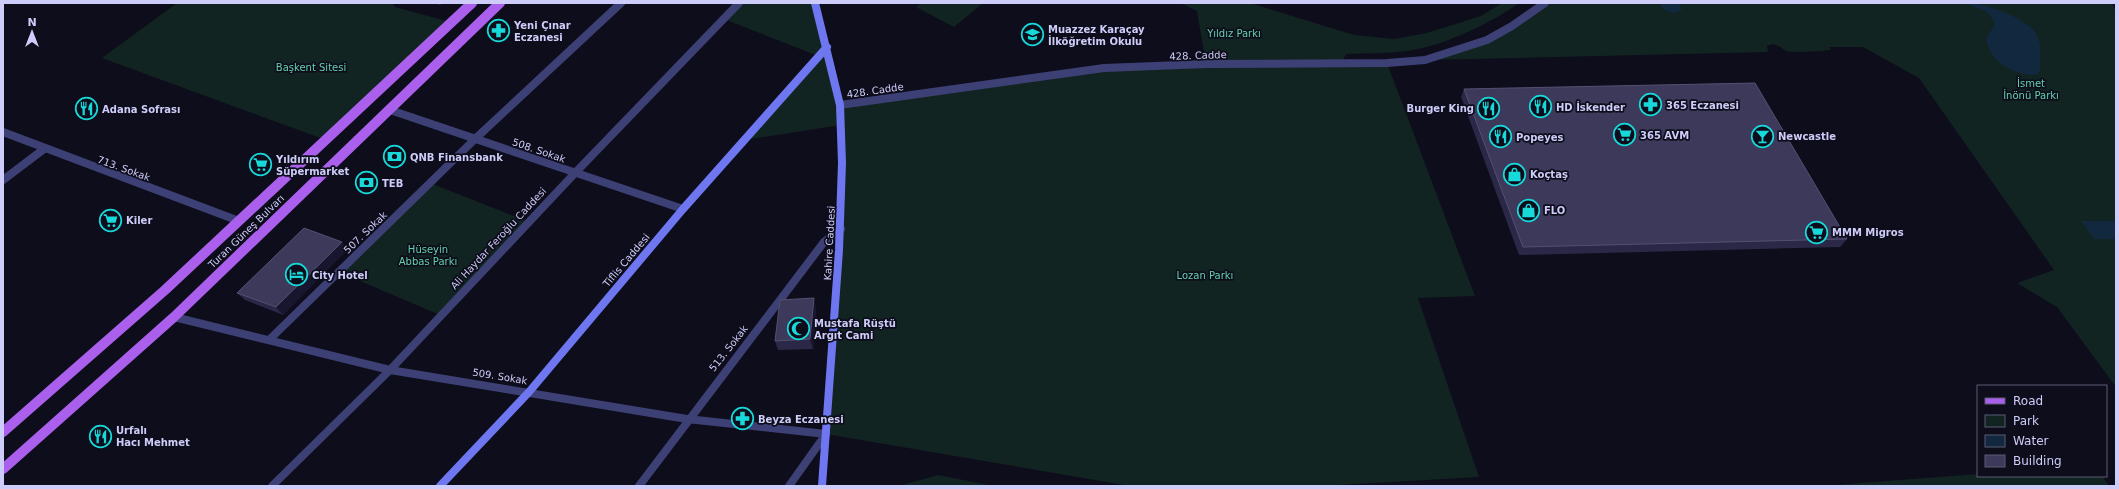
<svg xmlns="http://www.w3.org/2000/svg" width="2119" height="489" font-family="'DejaVu Sans',sans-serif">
<rect width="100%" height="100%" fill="#0e0d1b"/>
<path fill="#112422" d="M177 3H392L395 7 450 22 326 140 102 58Z
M739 3H815L840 105 1104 68 1206 64 1197 11 1181 3H1250L1354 35 1394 39 1427 33 1481 16 1502 3H1519C1493 22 1445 45 1413 50 1391 54 1367 53 1346 54L1342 62 1387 63 1475 296 1418 298 1479 477 1320 486H1130L826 434 830 391 841 125 744 140 818 56 724 19Z
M922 3H983L954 27 916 7Z
M1545 3H2112L2116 12V387L2057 307 2017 283 2054 270 1919 78 1863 47H1829L1831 50C1823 51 1793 53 1787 51 1780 48 1776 41 1767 46L1768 52 1425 60 1463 49Z
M430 183 529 222 440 315 339 272Z
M1978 474V476H2102L2109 486H1822Z
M938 475 994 486H899Z"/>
<path fill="#12283f" d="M1659 3H1679L1682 9C1675 16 1663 12 1659 3Z
M1968 3C1985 3 2029 19 2037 35 2042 45 2040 60 2040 71L2036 75C2013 75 1990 62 1986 39L1995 24C1987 5 1979 12 1968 3Z
M2081 221H2116V239H2094Z"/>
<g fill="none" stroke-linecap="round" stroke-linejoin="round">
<path stroke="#3d4075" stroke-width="8" d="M840 105 1104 68 1206 64 1387 63 1425 60 1487 40 1512 26 1545 3
M390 110 683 209
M3 132 239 221
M3 180 44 149
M174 317 390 370 687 419 826 434
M269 340 475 139 621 3
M272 486 390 370 575 173 739 3
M639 486 824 242 841 229
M789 486 826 434"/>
<path stroke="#6e77ef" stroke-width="8" d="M815 3 840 105 842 163 839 250 822 486
M440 486 529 392 683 209 827 47"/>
<path stroke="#ab60ed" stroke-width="10" d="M3 432 165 290 472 3
M3 469 174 317 500 3"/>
</g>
<path fill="#2b2747" d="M434 3H443L440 5Z
M1464 89 1847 239 1840 247 1519 255 1461 97Z
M348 249 283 315 245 300 237 293Z
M816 308 813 349 778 350 775 341Z"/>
<path fill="#18152e" d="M342 242 348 249 283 315 276 307Z
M814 298 816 308 813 349 810 339Z"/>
<path fill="#3d395a" stroke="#545073" d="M1755 83 1847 239 1523 247 1464 89Z
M304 228 342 242 276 307 237 293Z
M814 298 810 339 775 341 780 300Z"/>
<defs>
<symbol id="pharmacy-ring" viewBox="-11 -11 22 22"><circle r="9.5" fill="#0e0d1b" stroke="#18d9da" stroke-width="1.5"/><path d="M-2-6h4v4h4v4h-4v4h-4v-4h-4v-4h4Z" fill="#18d9da"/></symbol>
<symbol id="school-ring" viewBox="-11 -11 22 22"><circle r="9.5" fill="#0e0d1b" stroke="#18d9da" stroke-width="1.5"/><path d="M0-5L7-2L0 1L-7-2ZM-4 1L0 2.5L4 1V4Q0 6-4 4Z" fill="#18d9da"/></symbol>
<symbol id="restaurant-ring" viewBox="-11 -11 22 22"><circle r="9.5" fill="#0e0d1b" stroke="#18d9da" stroke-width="1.5"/><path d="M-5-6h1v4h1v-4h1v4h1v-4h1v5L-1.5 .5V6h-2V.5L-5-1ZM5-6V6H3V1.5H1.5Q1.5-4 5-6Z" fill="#18d9da"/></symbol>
<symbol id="supermarket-ring" viewBox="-11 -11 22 22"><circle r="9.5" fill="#0e0d1b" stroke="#18d9da" stroke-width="1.5"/><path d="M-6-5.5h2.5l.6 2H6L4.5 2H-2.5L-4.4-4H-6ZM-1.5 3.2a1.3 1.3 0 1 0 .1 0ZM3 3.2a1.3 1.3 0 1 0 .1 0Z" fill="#18d9da"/></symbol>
<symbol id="bar-ring" viewBox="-11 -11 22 22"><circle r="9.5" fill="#0e0d1b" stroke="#18d9da" stroke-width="1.5"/><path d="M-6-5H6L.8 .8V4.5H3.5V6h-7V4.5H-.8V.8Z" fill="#18d9da"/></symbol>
<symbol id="bank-ring" viewBox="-11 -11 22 22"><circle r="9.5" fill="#0e0d1b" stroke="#18d9da" stroke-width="1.5"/><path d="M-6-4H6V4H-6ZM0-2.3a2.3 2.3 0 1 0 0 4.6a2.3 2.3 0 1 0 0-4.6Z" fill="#18d9da"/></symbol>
<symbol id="shop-ring" viewBox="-11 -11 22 22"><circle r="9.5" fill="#0e0d1b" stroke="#18d9da" stroke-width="1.5"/><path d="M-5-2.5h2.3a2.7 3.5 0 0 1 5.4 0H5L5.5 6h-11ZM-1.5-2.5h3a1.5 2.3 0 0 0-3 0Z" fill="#18d9da"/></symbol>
<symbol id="hotel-ring" viewBox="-11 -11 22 22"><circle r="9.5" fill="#0e0d1b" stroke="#18d9da" stroke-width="1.5"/><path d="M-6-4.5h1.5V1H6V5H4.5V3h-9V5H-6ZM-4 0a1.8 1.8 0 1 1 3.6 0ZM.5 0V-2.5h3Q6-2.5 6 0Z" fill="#18d9da"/></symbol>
<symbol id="mosque-ring" viewBox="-11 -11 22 22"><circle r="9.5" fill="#0e0d1b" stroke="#18d9da" stroke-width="1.5"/><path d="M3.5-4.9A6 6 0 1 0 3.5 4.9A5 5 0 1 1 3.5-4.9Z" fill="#18d9da"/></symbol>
</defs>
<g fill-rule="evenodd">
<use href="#pharmacy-ring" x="486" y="18" width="25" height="25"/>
<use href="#school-ring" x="1020" y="22" width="25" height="25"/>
<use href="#pharmacy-ring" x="1638" y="92" width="25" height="25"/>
<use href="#restaurant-ring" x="1528" y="94" width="25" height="25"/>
<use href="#restaurant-ring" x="1476" y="96" width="25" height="25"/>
<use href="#restaurant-ring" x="74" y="96" width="25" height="25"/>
<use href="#supermarket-ring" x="1612" y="122" width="25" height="25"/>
<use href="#bar-ring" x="1750" y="124" width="25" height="25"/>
<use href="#restaurant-ring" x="1488" y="124" width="25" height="25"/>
<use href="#bank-ring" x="382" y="144" width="25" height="25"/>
<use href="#supermarket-ring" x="248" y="152" width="25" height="25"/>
<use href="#shop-ring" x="1502" y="162" width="25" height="25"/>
<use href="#bank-ring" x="354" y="170" width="25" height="25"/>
<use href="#shop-ring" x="1516" y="198" width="25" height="25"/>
<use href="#supermarket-ring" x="98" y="208" width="25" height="25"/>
<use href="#supermarket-ring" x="1804" y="220" width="25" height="25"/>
<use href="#hotel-ring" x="284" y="262" width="25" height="25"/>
<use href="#mosque-ring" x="786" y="316" width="25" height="25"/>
<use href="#pharmacy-ring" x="730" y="406" width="25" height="25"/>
<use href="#restaurant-ring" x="88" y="424" width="25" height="25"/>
</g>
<g text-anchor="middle" stroke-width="3.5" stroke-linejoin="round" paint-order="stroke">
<g font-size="10" font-weight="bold" fill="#cecdf9" stroke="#0e0d1b" text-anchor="start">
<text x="514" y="29">Yeni Çınar<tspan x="514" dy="12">Eczanesi</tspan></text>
<text x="1048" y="33">Muazzez Karaçay<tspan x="1048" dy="12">İlköğretim Okulu</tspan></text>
<text x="1666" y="109">365 Eczanesi</text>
<text x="1556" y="111">HD İskender</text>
<text x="1474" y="112" text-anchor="end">Burger King</text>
<text x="102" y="113">Adana Sofrası</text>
<text x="1640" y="139">365 AVM</text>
<text x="1778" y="140">Newcastle</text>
<text x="1516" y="141">Popeyes</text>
<text x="410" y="161">QNB Finansbank</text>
<text x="276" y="163">Yıldırım<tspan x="276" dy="12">Süpermarket</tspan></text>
<text x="1530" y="178">Koçtaş</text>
<text x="382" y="187">TEB</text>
<text x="1544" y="214">FLO</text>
<text x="126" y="224">Kiler</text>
<text x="1832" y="236">MMM Migros</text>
<text x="312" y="279">City Hotel</text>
<text x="814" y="327">Mustafa Rüştü<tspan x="814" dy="12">Argıt Cami</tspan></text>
<text x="758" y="423">Beyza Eczanesi</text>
<text x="116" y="434">Urfalı<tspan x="116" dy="12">Hacı Mehmet</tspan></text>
</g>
<g font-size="10" fill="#62d0aa" stroke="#0e0d1b">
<text x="1234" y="37">Yıldız Parkı</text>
<text x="311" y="71">Başkent Sitesi</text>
<text x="2031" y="87">İsmet<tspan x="2031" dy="12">İnönü Parkı</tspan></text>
<text x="428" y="253">Hüseyin<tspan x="428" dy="12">Abbas Parkı</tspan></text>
<text x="1205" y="279">Lozan Parkı</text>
</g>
<g font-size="10" fill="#cecdf9" stroke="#0e0d1b">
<text transform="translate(1198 55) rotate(-2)" y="4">428. Cadde</text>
<text transform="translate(875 90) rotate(-8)" y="4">428. Cadde</text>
<text transform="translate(539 150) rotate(19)" y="4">508. Sokak</text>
<text transform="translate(124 168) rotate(20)" y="4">713. Sokak</text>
<text transform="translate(246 231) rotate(-44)" y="4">Turan Güneş Bulvarı</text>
<text transform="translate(365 232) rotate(-44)" y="4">507. Sokak</text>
<text transform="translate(498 238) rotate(-47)" y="4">Ali Haydar Feroğlu Caddesi</text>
<text transform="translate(829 243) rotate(-87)" y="4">Kahire Caddesi</text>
<text transform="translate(626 260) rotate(-50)" y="4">Tiflis Caddesi</text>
<text transform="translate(728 348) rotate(-52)" y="4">513. Sokak</text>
<text transform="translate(500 376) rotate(9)" y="4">509. Sokak</text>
</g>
</g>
<rect width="2119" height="489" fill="none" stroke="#cecdf9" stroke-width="8"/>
<rect x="1977" y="385" width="130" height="92" fill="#0e0d1b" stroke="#5b5a74"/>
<rect x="1985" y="398" width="20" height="6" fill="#ab60ed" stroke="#5b5a74"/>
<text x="2013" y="405" font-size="12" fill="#cecdf9">Road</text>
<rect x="1985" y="415" width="20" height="12" fill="#112422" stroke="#5b5a74"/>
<text x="2013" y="425" font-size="12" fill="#cecdf9">Park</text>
<rect x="1985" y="435" width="20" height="12" fill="#12283f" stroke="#5b5a74"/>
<text x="2013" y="445" font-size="12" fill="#cecdf9">Water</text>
<rect x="1985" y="455" width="20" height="12" fill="#3d395a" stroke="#5b5a74"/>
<text x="2013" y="465" font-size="12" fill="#cecdf9">Building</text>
<g transform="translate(32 32)" stroke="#0e0d1b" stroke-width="3" paint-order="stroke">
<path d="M0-3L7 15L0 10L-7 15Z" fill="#cecdf9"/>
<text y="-6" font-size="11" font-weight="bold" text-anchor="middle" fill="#cecdf9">N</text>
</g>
</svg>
